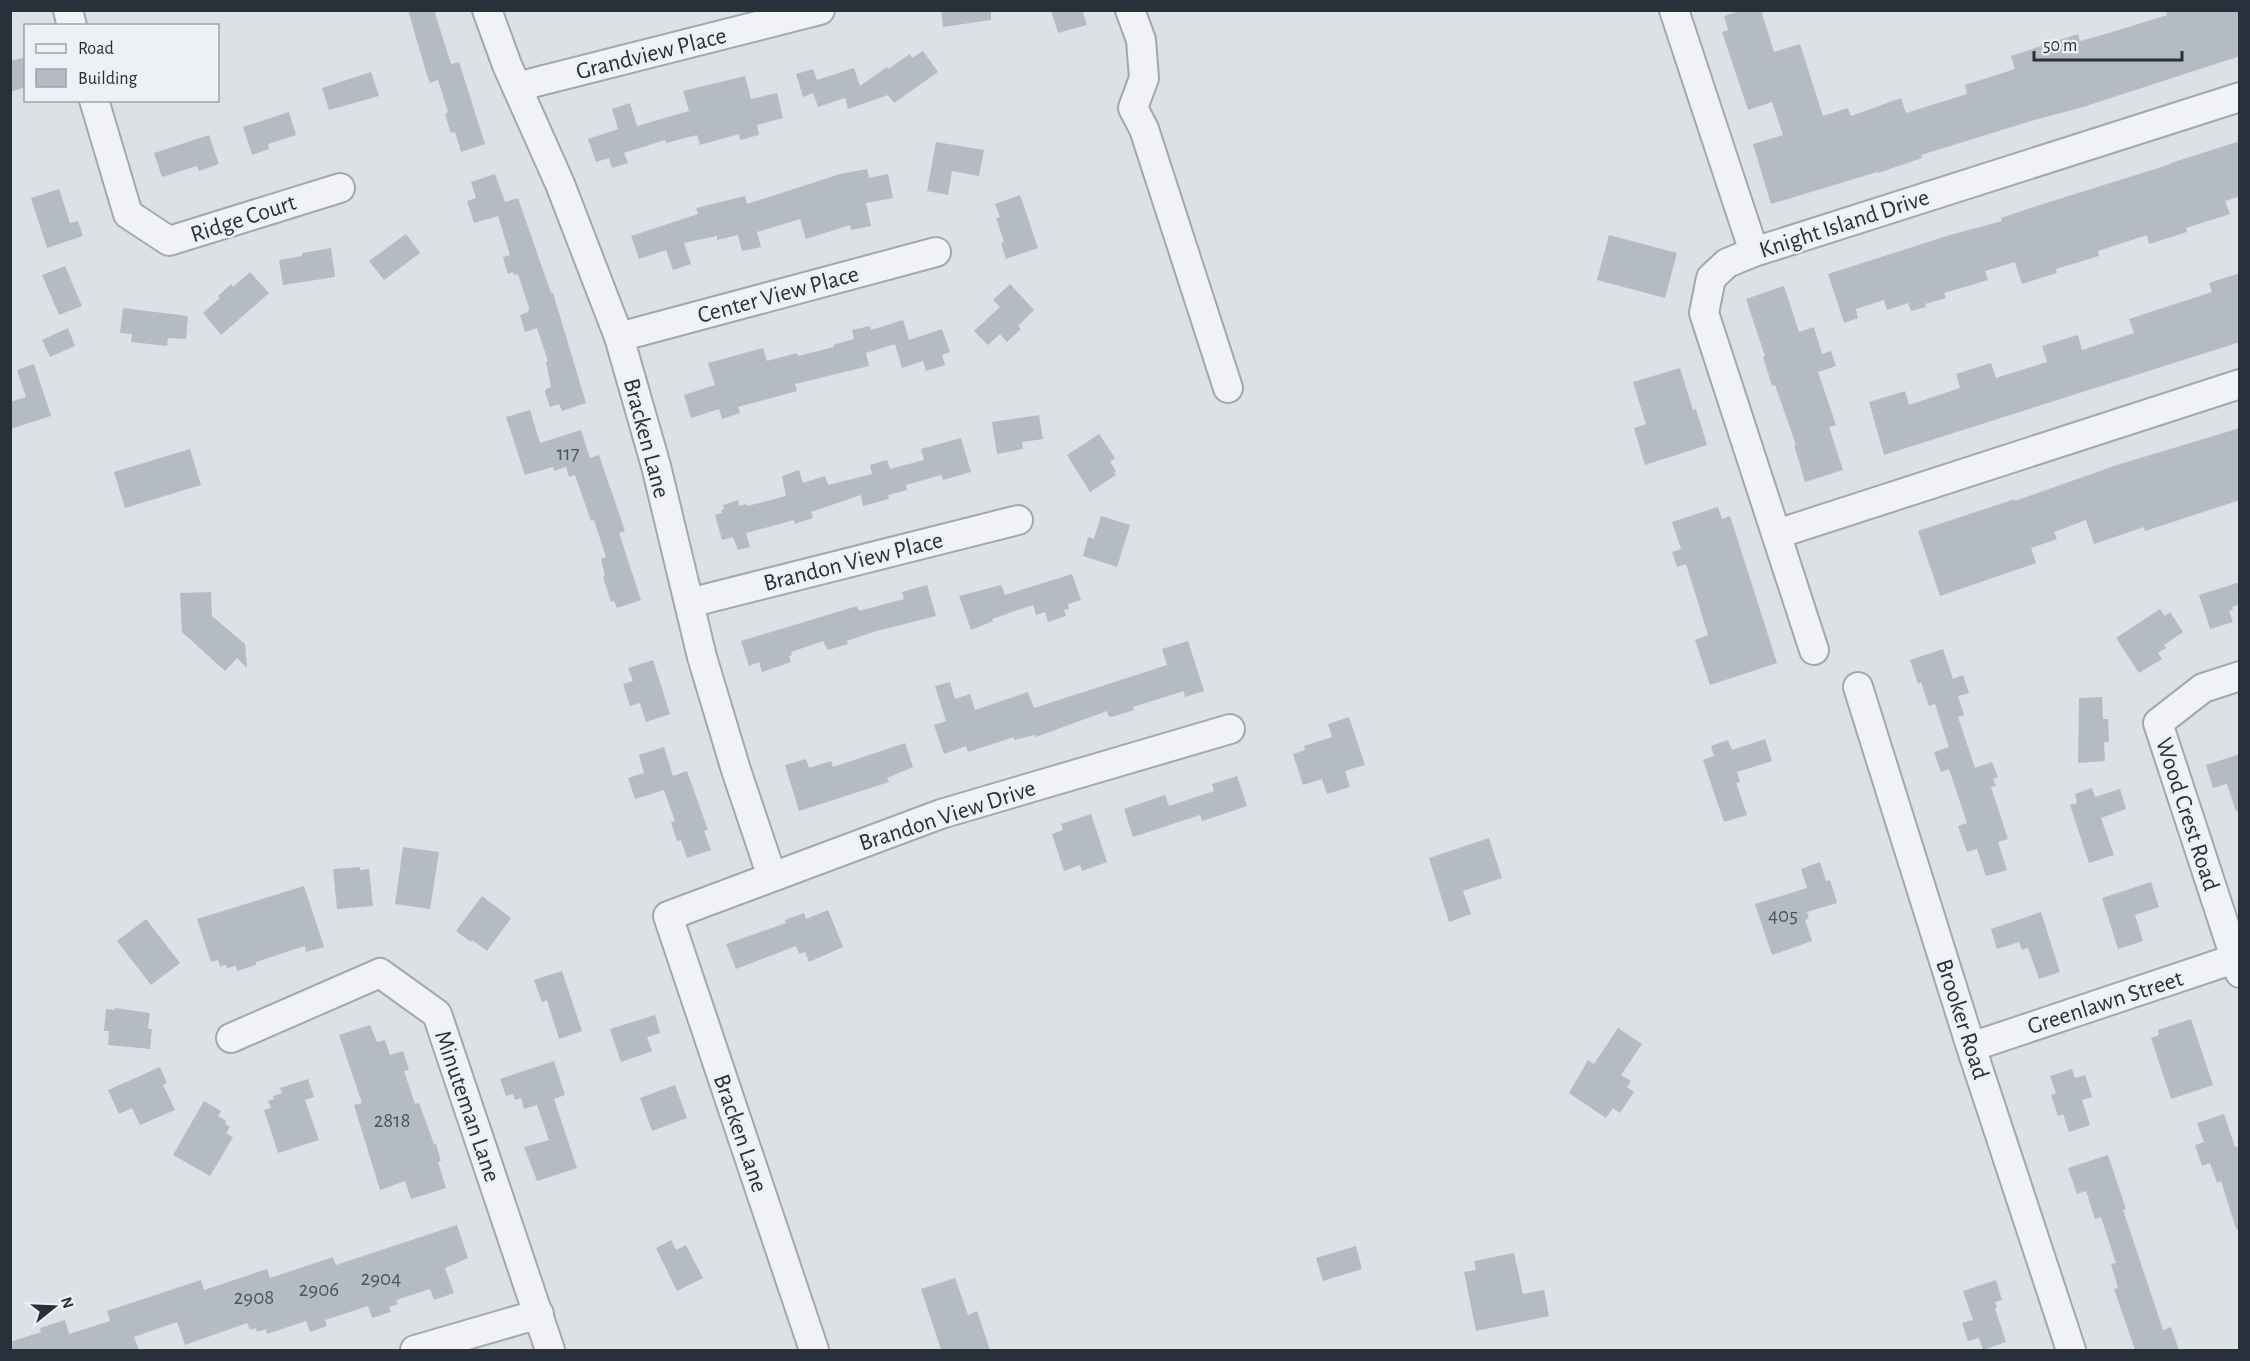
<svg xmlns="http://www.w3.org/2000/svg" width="2250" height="1361" font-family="'Alegreya Sans',sans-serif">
<rect width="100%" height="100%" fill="#dde1e6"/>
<path fill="#b5bbc2" d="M408 10H434L451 64 459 62 485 144 461 152 455 132 451 133 445 114 448 112 438 80 430 83 426 72Z
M941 10H991V20L943 27Z
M1051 10H1082L1087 25 1058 33Z
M1742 10H1761L1774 52 1800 44 1823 116 1848 108 1851 116 1901 98 1906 113 1967 94 1965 85 2015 69 2011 56 2078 34 2080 41 2109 33 2167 15 2166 10H2240V56L2083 107 2031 121 1921 155 1922 158 1878 173 1877 172 1771 204 1753 144 1783 135 1772 102 1748 110 1722 32 1728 30 1724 16Z
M923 51 938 72 894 103 888 95 848 109 845 98 818 107 813 93 803 97 796 74 813 69 817 80 854 68 860 86 887 67 888 69 910 54 912 58Z
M26 57V87L10 92V61Z
M371 72 379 96 329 110 322 88Z
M745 76 751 99 777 93 783 118 757 125 759 135 740 140 739 134 700 145 697 135 666 143 665 140 624 153 628 163 612 168 609 158 596 162 588 139 618 129 612 109 630 103 637 126 689 111 683 91Z
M289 112 296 135 268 144 269 149 252 155 243 127Z
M209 135 219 164 199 171 197 166 162 177 154 153Z
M2240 141V196L2225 201 2230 214 2186 228 2187 232 2149 244 2147 235 2098 251 2099 256 2056 269 2057 273 2022 284 2015 262 1985 271 1988 280 1944 293 1946 298 1925 304 1926 307 1911 311 1908 303 1887 310 1884 300 1856 309 1858 318 1844 323 1828 274 1950 235 2002 221 2001 218 2043 204 2171 164V163Z
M936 142 984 150 979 176 952 171 948 195 927 191Z
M867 169 869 178 888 174 893 198 866 203 871 226 851 230 850 225 806 239 800 219 757 232 761 247 742 251 738 235 717 240V236L684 243 691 264 673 270 666 250 639 259 631 236 698 214 696 208 745 196 747 204 840 174Z
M495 174 505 202 518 198 551 293H553L586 403 562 411 559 404 550 407 545 392 546 389 551 387 546 362 548 361 537 328 525 332 520 315 528 312 529 308 518 274 514 275 513 272 508 274 503 257 510 255 498 216 474 223 467 201 476 198 471 182Z
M59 189 70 223 78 221 83 236 47 248 31 198Z
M1020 195 1038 248 1006 259 1001 243 1004 242 996 218 1000 217 995 204Z
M406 234 420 253 384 280 369 261Z
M1609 235 1677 253 1665 298 1597 280Z
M331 248 335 277 283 285 279 260 302 256V253Z
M65 266 82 306 59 315 42 275Z
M250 272 269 293 221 335 203 313 220 298 218 296 231 284 233 287Z
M2240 273V342L1884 455 1869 402 1905 391 1909 405 1960 388 1956 374 1991 363 1996 378 2047 362 2042 346 2078 335 2082 350 2134 333 2129 319 2212 292 2209 283Z
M1010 284 1034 310 1018 326 1021 329 1007 342 1000 334 988 345 974 331 1000 307 993 300Z
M1784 286 1799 332 1814 327 1822 354 1831 351 1836 366 1818 372 1836 425 1829 427 1843 470 1805 482 1794 445H1796L1775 385 1772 386 1763 357 1765 356 1746 299Z
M123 308 188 316 186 339 168 338 167 346 131 342 132 334 120 333Z
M903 320 909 340 942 329 950 352 942 355 945 365 926 371 923 361 902 368 895 344 866 353 869 366 795 384 797 391 738 407 740 413 722 419 719 409 691 418 684 395 715 385 708 363 763 348 767 361 797 353 798 356 834 347 833 345 854 339 852 330 870 326 871 330Z
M68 328 75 346 50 357 42 340Z
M34 364 51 416 10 429V402L26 397 17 370Z
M1680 368 1693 410 1696 409 1707 445 1645 465 1634 428 1646 424 1633 382Z
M530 410 540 443 581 430 590 458 599 455 625 531 619 533 641 600 617 608 614 601 611 602 603 577 605 576 601 559 606 557 594 520 591 521 575 475 569 477 566 467 554 471 553 467 525 475 506 417Z
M1039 415 1043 439 1022 442 1023 449 997 454 992 422Z
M2240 428V500L2145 531 2144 527 2094 544 2086 520 2054 532 2057 539 2031 548 2036 563 1940 596 1918 531 2015 499V501L2117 465Z
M1099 434 1115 458 1110 462 1116 471 1114 473 1116 475 1090 492 1067 455Z
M961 438 971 472 943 480 941 475 906 485 907 490 888 495 889 499 863 506 861 495 811 512 813 518 795 524 794 520 746 533 750 547 738 550 733 537 722 540 715 515 722 513 721 510 724 509 723 505 738 500 739 506 746 504 747 506 786 496 782 476 799 470 803 483 825 476 828 485 872 474 870 465 887 460 890 469 924 460 921 449Z
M190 449 201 485 125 508 114 472Z
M1718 507 1722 519 1730 516 1777 663 1710 685 1695 640 1708 635 1686 564 1677 567 1672 552 1681 549 1672 522Z
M1101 516 1130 525 1117 567 1083 556 1088 537 1094 539Z
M1072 574 1081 600 1068 604 1069 609 1064 610 1066 616 1048 622 1045 612 1036 615 1033 605 992 619 993 621 971 630 959 596 1001 585 1005 595Z
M2240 582V604L2232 607 2233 610 2229 611 2233 622 2210 629 2199 595Z
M927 585 936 616 873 632 847 641 848 644 828 650 823 641 791 652 792 655 789 656 791 662 762 672 759 662 749 666 741 641 857 606 859 611 904 599 902 592Z
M211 592 212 616 245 644 247 668 237 658 225 671 182 632 180 593Z
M2160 609 2165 616 2170 612 2183 632 2164 645 2166 648 2158 653 2162 659 2139 673 2116 638Z
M1188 641 1204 691 1185 697 1184 691 1133 707 1134 710 1115 716 1109 717 1107 711 1036 737 1035 735 1014 740V737L968 752 966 746 944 754 934 725 946 721 935 686 950 682 955 699 970 694 975 710 1028 692 1034 708 1167 665 1162 649Z
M1943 649 1953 679 1963 675 1969 693 1958 696 1964 715 1958 717 1975 768 1992 762 1998 777 1993 779 1996 786 1991 787 2008 839 1998 842 2007 870 1986 876 1977 849 1967 852 1958 826 1967 823 1949 769 1941 772 1934 752 1949 747 1935 704 1929 706 1921 682 1918 684 1910 660Z
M653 660 670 714 646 722 640 703 630 706 623 684 633 681 628 668Z
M2102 697 2103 719H2108L2109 742H2104L2105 761 2078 763 2079 698Z
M1349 717 1365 765 1345 771 1350 787 1327 794 1322 779 1303 785 1293 754 1305 750 1304 746 1332 737 1328 724Z
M1765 739 1772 761 1737 772 1740 782 1736 783 1747 815 1724 822 1703 760 1714 756 1711 746 1728 740 1732 750Z
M905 743 913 767 887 778 889 782 799 811 785 765 806 759 809 768 831 761 833 767Z
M664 747 673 776 687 771 708 830 704 831 711 850 687 858 681 840 677 841 671 822 675 821 664 790 635 799 628 778 644 773 639 755Z
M2240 754V811H2236L2227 784 2213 788 2206 765Z
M1237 776 1247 806 1202 821 1200 815 1133 837 1124 809 1165 795 1169 806 1214 791 1212 784Z
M2092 788 2095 797 2120 789 2126 809 2101 818 2114 855 2089 863 2070 805 2077 803 2075 794Z
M1091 814 1107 862 1082 871 1080 865 1064 871 1052 834 1063 830 1061 824Z
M1489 838 1502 878 1463 891 1471 914 1449 922 1429 858Z
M403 847 439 852 430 909 395 904Z
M1820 862 1826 881 1830 880 1837 903 1807 912 1809 918 1805 920 1812 941 1772 955 1755 904 1807 888 1801 869Z
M360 867V870L369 869 373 906 337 909 333 869Z
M2151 882 2159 907 2135 915 2143 941 2118 949 2102 898Z
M304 886 324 947 306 952 305 946 256 962V965L237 971 236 966 227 968 226 965 220 967 218 960 211 962 197 919Z
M482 896 511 918 487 951 472 940 471 942 456 931Z
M828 910 843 947 809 962 805 952 799 954 796 946 736 969 726 944 786 923 785 920 804 913 806 919Z
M2041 912 2060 972 2039 979 2028 948 2022 950 2019 942 1997 949 1991 929Z
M146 919 180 963 151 985 117 941Z
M562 971 582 1031 559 1039 547 1000 542 1002 534 980Z
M115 1008 150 1013 148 1029H152L150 1049 108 1045 109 1031H104L106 1009 115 1010Z
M655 1015 660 1033 647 1037 652 1051 621 1062 610 1029Z
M2191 1019 2213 1085 2171 1099 2151 1038 2159 1035 2158 1030Z
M370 1025 377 1042 385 1040 390 1055 403 1051 409 1070 404 1071 415 1104 419 1103 434 1144H436L441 1161 438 1162 446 1188 411 1199 405 1181 380 1190 354 1105 362 1103 339 1035Z
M1618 1028 1642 1044 1621 1075 1631 1081 1627 1087 1634 1092 1620 1113 1613 1108 1606 1118 1569 1093 1588 1060 1594 1064Z
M554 1061 565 1095 554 1099 577 1168 537 1181 524 1147 549 1140 537 1105 524 1109 521 1098 515 1100 513 1094 506 1096 500 1079Z
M160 1067 167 1083 163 1085 175 1110 140 1125 132 1108 119 1114 108 1090Z
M2072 1069 2075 1078 2085 1075 2092 1097 2082 1100 2090 1125 2069 1132 2063 1114 2058 1116 2051 1095 2056 1093 2050 1076Z
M308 1079 314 1097 305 1100 319 1140 278 1153 264 1110 271 1108 268 1101 274 1099 273 1096 282 1093 280 1088Z
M675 1085 687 1118 652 1131 640 1098Z
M204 1101 221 1111 218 1116 226 1121 225 1124 230 1127 226 1133 233 1137 210 1176 173 1155Z
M2224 1114 2235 1147 2240 1146V1229H2236L2221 1181 2217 1183 2210 1163 2202 1166 2195 1145 2204 1142 2197 1123Z
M2108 1155 2126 1209 2123 1210 2163 1330 2171 1327 2179 1350H2135L2114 1289 2118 1288 2111 1264 2116 1263 2101 1217 2095 1219 2086 1191 2077 1194 2068 1168Z
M457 1225 468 1258 445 1268 454 1293 434 1300 430 1289 396 1300 398 1304 389 1307 391 1312 372 1318 368 1306 325 1320 327 1326 310 1332 306 1321 267 1334 266 1329 257 1332 256 1328 250 1330 247 1323 185 1345 177 1322 134 1337 139 1350H10V1342L41 1332 40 1328 65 1320 69 1334 110 1321 107 1311 201 1280 204 1290 267 1269 270 1278 333 1257 336 1265Z
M671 1240 676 1250 686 1245 703 1278 677 1291 656 1248Z
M1356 1246 1362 1269 1323 1281 1316 1258Z
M1514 1253 1523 1294 1544 1290 1549 1316 1476 1331 1464 1272 1476 1270 1474 1261Z
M955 1278 968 1315 977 1311 990 1350H941L921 1289Z
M1996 1280 2002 1300 1995 1302 1997 1307 1995 1308 2006 1342 1983 1350 1979 1338 1968 1341 1962 1323 1973 1320 1963 1291Z"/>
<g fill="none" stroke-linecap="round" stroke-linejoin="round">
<defs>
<path id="minor" d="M68 10 72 26
M487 10 507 65 560 184 619 337 656 466 702 657 736 770 772 877
M1130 10 1141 40 1144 78 1133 108 1144 129 1228 388
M1674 10 1754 252
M518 90 532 83 820 10
M94 100 128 214 169 241 340 188
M619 337 936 252
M1777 534 2240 384
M689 603 1018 520
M1814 650 1704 313 1711 278 1727 263 1754 252 2240 97
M2240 676 2203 688 2158 723 2240 973
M1858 687 1971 1047 2071 1350
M231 1038 380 973 437 1014 550 1350
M1971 1047 2240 957
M415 1350 539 1314
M814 1350 668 916 941 814 1230 729"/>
</defs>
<use href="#minor" stroke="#a3a8af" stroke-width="32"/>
<use href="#minor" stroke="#f0f2f5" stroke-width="28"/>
</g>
<g text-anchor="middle" stroke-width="5" stroke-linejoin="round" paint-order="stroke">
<g font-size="21" fill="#4b535d">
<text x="568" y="460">117</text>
<text x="1783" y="922">405</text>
<text x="392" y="1127">2818</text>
<text x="381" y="1285">2904</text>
<text x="319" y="1296">2906</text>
<text x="254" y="1304">2908</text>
</g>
<g font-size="24" fill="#28303b" stroke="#edf0f4">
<text transform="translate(651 53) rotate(-14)" y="8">Grandview Place</text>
<text transform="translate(243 218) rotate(-18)" y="8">Ridge Court</text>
<text transform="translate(1844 223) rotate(-18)" y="8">Knight Island Drive</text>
<text transform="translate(778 294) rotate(-15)" y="8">Center View Place</text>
<text transform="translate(647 438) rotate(75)" y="8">Bracken Lane</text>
<text transform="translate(853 561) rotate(-14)" y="8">Brandon View Place</text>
<text transform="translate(2188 814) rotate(72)" y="8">Wood Crest Road</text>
<text transform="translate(947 815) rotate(-18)" y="8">Brandon View Drive</text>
<text transform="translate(2105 1002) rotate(-18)" y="8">Greenlawn Street</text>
<text transform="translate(1963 1019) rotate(72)" y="8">Brooker Road</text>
<text transform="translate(468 1106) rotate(71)" y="8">Minuteman Lane</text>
<text transform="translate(741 1133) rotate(71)" y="8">Bracken Lane</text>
</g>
</g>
<rect width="2250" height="1361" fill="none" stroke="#28303b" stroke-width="24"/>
<rect x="24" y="24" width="195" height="78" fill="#edf0f4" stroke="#9ea3aa" stroke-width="1.5"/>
<rect x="36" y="44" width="30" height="9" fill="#f0f2f5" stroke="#9ea3aa" stroke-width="1.5"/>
<text x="78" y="54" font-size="18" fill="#28303b">Road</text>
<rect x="36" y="69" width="30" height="18" fill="#b5bbc2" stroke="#9ea3aa" stroke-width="1.5"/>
<text x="78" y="84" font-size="18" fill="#28303b">Building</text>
<g transform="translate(54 1307) rotate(72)" stroke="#edf0f4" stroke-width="4.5" paint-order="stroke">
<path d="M0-4.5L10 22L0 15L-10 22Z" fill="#28303b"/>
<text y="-9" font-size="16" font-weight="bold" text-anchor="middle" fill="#28303b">N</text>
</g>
<path d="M2034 51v9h148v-9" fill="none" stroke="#28303b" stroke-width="3"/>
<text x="2043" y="51" font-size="18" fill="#28303b" stroke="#edf0f4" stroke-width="4.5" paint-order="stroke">50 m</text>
</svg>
